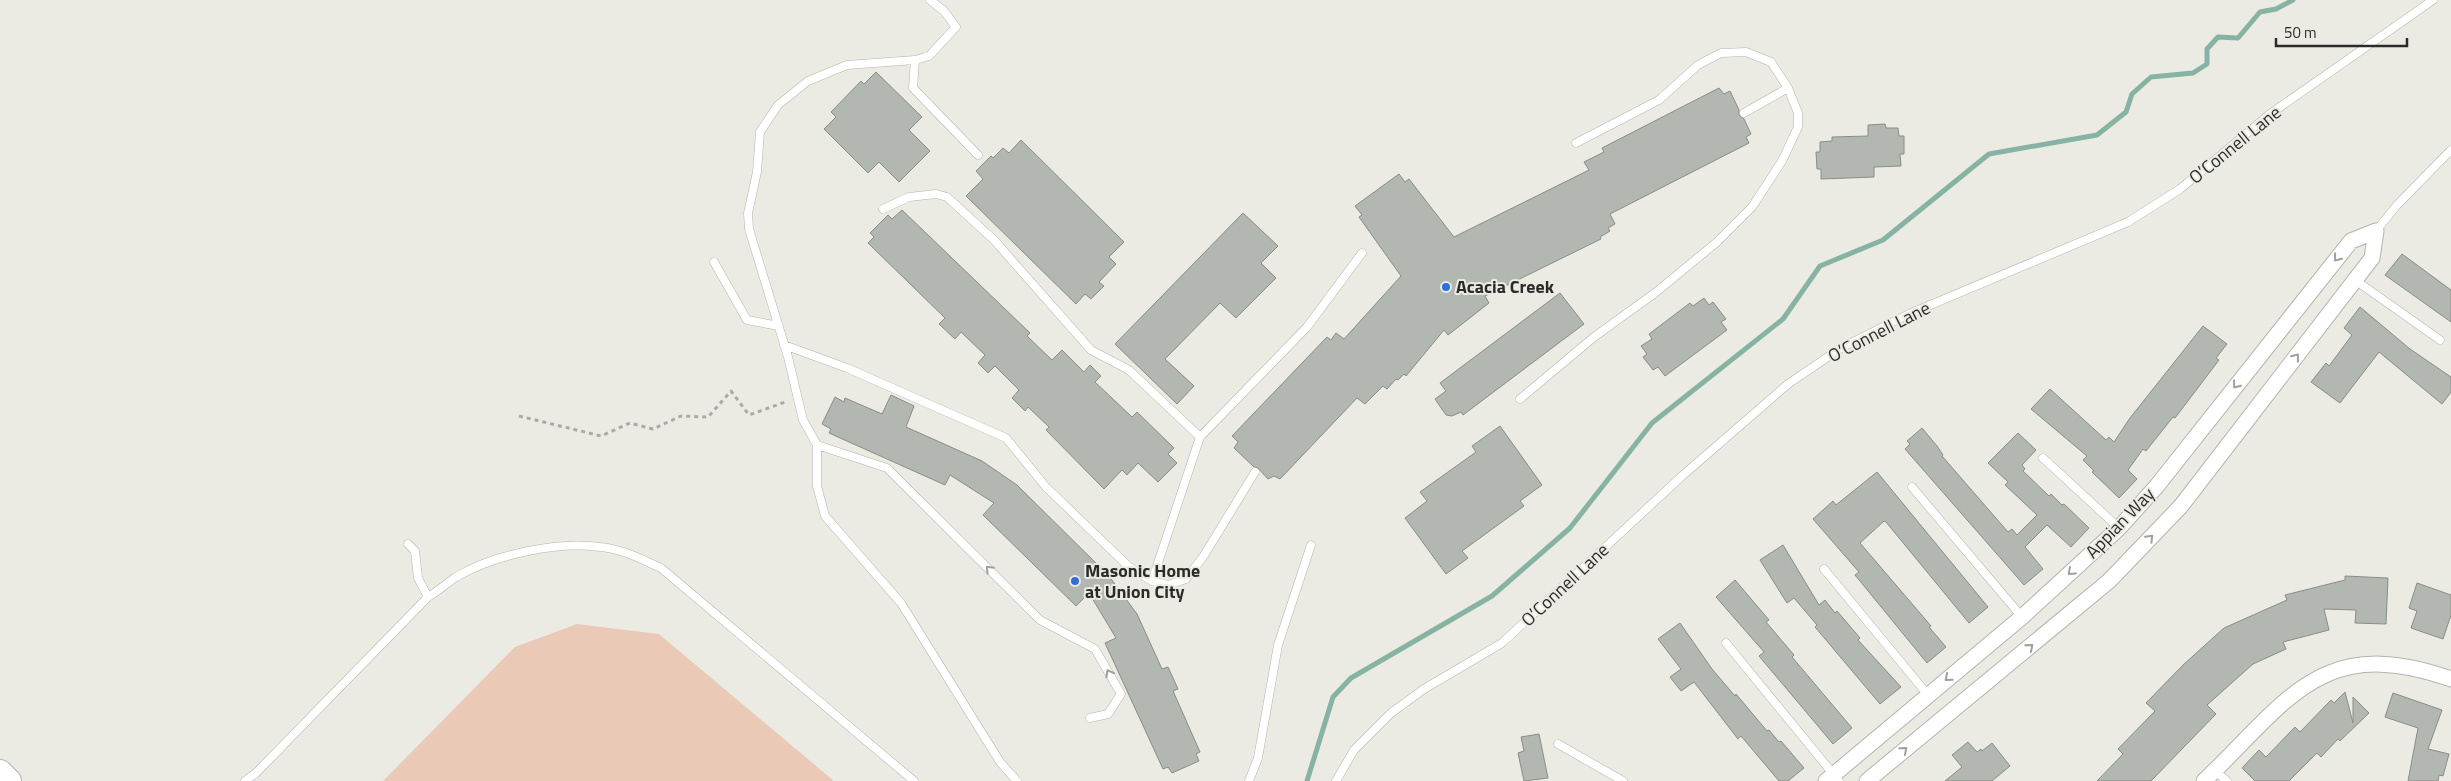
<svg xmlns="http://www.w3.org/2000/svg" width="2451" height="781" font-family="'Titillium Web',sans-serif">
<rect width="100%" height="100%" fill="#ebebe4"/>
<path fill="#eacab7" d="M577 624 659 634 834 781H383L515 647Z"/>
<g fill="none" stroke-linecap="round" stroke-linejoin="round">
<path stroke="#87b3a4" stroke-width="5" d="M1307 781 1333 697 1351 678 1492 596 1570 528 1652 423 1783 319 1820 266 1883 240 1989 154 2097 135 2126 112 2132 94 2151 77 2193 73 2207 64V49L2218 37 2238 38 2260 12 2276 9 2293 0"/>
</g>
<path fill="#b2b7b1" stroke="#888d87" d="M876 72 922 117 909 130 930 151 899 182 879 162 868 173 824 129 836 117 831 112 861 81 864 84Z
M1719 88 1724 94 1730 91 1739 110V115L1744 119 1751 134 1746 137 1749 143 1610 214 1615 224 1608 228 1610 231 1600 237 1601 239 1485 296 1489 303 1448 335 1444 330 1406 376 1404 374 1398 380 1396 379 1387 389 1383 386 1365 404 1357 398 1280 479 1274 476 1268 479 1258 468 1254 467 1234 448 1238 442 1232 436 1327 337 1331 340 1336 333 1344 339 1401 276 1359 217 1362 215 1355 206 1399 174 1405 182 1409 179 1454 237 1589 170 1584 162 1604 152 1602 148Z
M1885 124 1886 128H1898L1899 136H1904V154H1900L1901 166 1874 167V177L1821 179V169H1817L1816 152H1820V142L1832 141V137L1868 136V125Z
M1021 140 1124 242 1109 257 1116 264 1099 282 1104 286 1091 299 1085 294 1076 304 966 196 983 179 976 171 991 156 993 158 1003 148 1009 153Z
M902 210 1030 333 1027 336 1052 360 1062 350 1084 372 1090 365 1101 376 1095 382 1132 417 1137 412 1174 448 1168 454 1177 463 1158 482 1138 463 1127 475 1122 470 1104 489 1046 430 1049 427 1028 407 1025 411 1012 398 1019 390 995 366 988 373 978 363 985 355 961 332 955 339 939 324 945 318 868 243 874 237 870 233 888 215 892 219Z
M1243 213 1278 246 1261 263 1276 278 1236 318 1220 303 1165 359 1194 386 1177 404 1115 344Z
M2402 254 2451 290V322L2385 275Z
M1560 293 1584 324 1463 415 1461 412 1452 416 1446 415 1435 399 1446 391 1440 383Z
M1704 298 1709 305 1713 302 1726 319 1721 322 1727 330 1665 376 1658 367 1653 370 1643 357 1647 354 1641 346 1652 339 1649 334 1690 303 1693 306Z
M2360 307 2410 349 2451 377V392L2442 404 2379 352 2340 403 2311 382 2326 363 2329 366 2352 335 2344 328Z
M2203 326 2227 344 2216 358 2219 360 2175 418 2173 417 2146 451 2143 449 2128 470 2137 479 2119 498 2092 472 2094 471 2083 460 2087 456 2031 409 2050 389 2106 440 2109 437 2114 442 2130 418Z
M891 395 914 406 906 427 982 461 1017 485 1109 576 1137 614 1162 669 1168 667 1178 689 1173 691 1200 752 1196 754 1199 761 1172 773 1168 767 1163 769 1105 643 1116 638 1089 593 1076 606 983 515 994 503 950 475 945 485 829 433 831 429 822 424 835 397 844 402 845 398 882 414Z
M1500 426 1542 485 1520 501 1524 506 1462 551 1468 558 1446 574 1405 518 1427 501 1420 492 1476 452 1472 446Z
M1922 428 1937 446 1943 455 1942 456 2008 532 2012 529 2017 535 2037 515 2005 485 2008 482 1988 463 2018 433 2036 450 2022 465 2025 469 2023 471 2049 496 2051 494 2062 505 2064 504 2089 528 2071 547 2047 525 2025 547 2043 569 2024 585 1905 449 1910 444 1907 441Z
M1877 472 1988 607 1969 623 1886 522 1884 521 1860 543 1931 626 1929 627 1946 647 1927 663 1855 575 1859 572 1813 519 1833 501 1836 505Z
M1783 545 1819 605 1825 600 1835 613 1837 611 1860 638 1858 640 1901 687 1880 704 1815 627 1817 625 1794 598 1787 603 1760 560Z
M2345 576 2388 578 2386 624 2355 623 2356 610 2324 609 2329 630 2283 642 2286 649 2253 664 2207 705 2216 714 2151 781H2097L2123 754 2118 749 2155 711 2146 703 2183 665 2224 628 2287 600 2285 595 2345 580Z
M1735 580 1769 620 1766 622 1794 655 1792 657 1852 728 1833 744 1759 656 1764 652 1716 597Z
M2417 583 2451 595V615L2443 639 2411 628 2417 611 2409 608Z
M1680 623 1712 669 1735 696 1736 694 1767 731 1769 730 1779 742 1781 741 1804 768 1788 781H1779L1741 736 1738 739 1694 682 1681 691 1670 677 1681 669 1658 639Z
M2345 692 2353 723V697L2369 713 2340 741 2338 739 2321 757 2317 753 2289 781H2255L2242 768 2259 750 2266 757 2295 727 2300 732 2331 700 2334 703Z
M2393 693 2442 710 2428 749 2449 754 2443 776 2439 775 2438 781H2408L2418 728 2385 717Z
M1539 734 1548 778 1524 781 1518 753 1524 751 1521 737Z
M1968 742 1977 752 1981 749 1982 751 1992 743 2010 766 1992 781H1945L1962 767 1952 755Z"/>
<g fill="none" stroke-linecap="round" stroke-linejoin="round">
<defs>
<path id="service" d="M930 0 944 11 956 27 929 56 915 60 847 65 808 81 778 105 760 132 757 172 748 213 749 229 788 357 803 420 817 445 887 468 1040 620 1095 649 1121 694 1108 714 1090 718
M915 60 913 88 978 155
M1744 113 1788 88
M883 209 909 197 936 194 947 197 994 240 1091 350 1129 370 1200 437 1152 581
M2376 231 2397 205 2451 150
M714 262 747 320 779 326
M2355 280 2440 340
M784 345 847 368 1006 438 1046 487 1128 566 1152 581 1168 585 1186 579 1203 557 1255 472
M1520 399 1594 337 1655 293 1717 242 1752 207 1782 161 1798 127V113L1788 88 1771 62 1746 52 1721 53 1698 65 1659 100 1576 143
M1200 437 1307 327 1362 253
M817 445V486L825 516 901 603 1000 762 1017 781
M2043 458 2119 528
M1912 487 2022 617
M408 544 415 551 418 578 428 597
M1824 569 1928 695
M1726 643 1839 781
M1558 744 1623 781
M2215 771 2227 781
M245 781 256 773 428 597C438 591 447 583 456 577 493 555 557 541 600 547 622 549 641 559 661 568L914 781
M1249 781 1258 758 1278 645 1311 545
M1336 781 1354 750 1391 713 1424 689 1502 643 1682 476 1788 384 1841 348 1909 314 2128 222 2180 189 2270 114 2433 0"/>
<path id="minor" d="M1826 781 2022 617 2119 528 2156 487 2351 241 2376 231 2372 258 2181 506 2109 581 1867 781
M2204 781C2288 701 2321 633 2451 679"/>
<path id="primary" d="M0 772 9 781"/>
</defs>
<use href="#service" stroke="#b3b4ad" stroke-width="9"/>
<use href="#minor" stroke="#b3b4ad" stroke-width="17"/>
<use href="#primary" stroke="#b3b4ad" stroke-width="26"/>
<path stroke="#ababa6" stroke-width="3" stroke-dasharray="4 4" stroke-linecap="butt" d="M519 416 601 436 630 423 653 429 681 416 708 417 731 391 749 415 788 401"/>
<use href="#service" stroke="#fff" stroke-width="8"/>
<use href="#minor" stroke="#fff" stroke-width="15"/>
<use href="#primary" stroke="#fff" stroke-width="24"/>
</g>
<defs><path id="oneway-chevron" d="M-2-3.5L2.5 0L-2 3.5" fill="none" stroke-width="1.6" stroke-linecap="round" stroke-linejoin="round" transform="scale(1.25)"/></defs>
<g stroke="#a0a09f">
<use href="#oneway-chevron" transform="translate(2337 258) rotate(128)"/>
<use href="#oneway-chevron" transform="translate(2296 357) rotate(-52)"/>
<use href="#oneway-chevron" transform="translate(2236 385) rotate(128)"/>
<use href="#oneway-chevron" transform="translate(2150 538) rotate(-46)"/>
<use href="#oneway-chevron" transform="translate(989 569) rotate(-135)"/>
<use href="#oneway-chevron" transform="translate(2071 572) rotate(138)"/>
<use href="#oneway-chevron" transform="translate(2030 647) rotate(-40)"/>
<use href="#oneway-chevron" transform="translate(1109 673) rotate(-119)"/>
<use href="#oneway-chevron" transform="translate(1948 678) rotate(140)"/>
<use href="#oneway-chevron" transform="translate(1904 750) rotate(-40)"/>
</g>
<g fill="#306edc" stroke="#ebebe4" stroke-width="2">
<circle cx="1446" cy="287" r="5"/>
<circle cx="1075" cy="581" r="5"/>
</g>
<g text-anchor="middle" stroke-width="4" stroke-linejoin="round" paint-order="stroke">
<g font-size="18" fill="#2b2c29" stroke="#ebebe4">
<text transform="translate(2235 145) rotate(-39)" y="6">O’Connell Lane</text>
<text transform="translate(1879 332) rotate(-27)" y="6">O’Connell Lane</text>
<text transform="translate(2120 523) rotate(-46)" y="6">Appian Way</text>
<text transform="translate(1565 585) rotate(-43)" y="6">O’Connell Lane</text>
</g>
<g font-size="18" font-weight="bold" fill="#2b2c29" stroke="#ebebe4" text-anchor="start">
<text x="1456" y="293">Acacia Creek</text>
<text x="1085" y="577">Masonic Home<tspan x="1085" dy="21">at Union City</tspan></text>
</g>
</g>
<path d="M2276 38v8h131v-8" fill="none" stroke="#2b2c29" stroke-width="2.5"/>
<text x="2284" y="38" font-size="15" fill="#2b2c29" stroke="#ebebe4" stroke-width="4" paint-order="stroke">50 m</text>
</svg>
